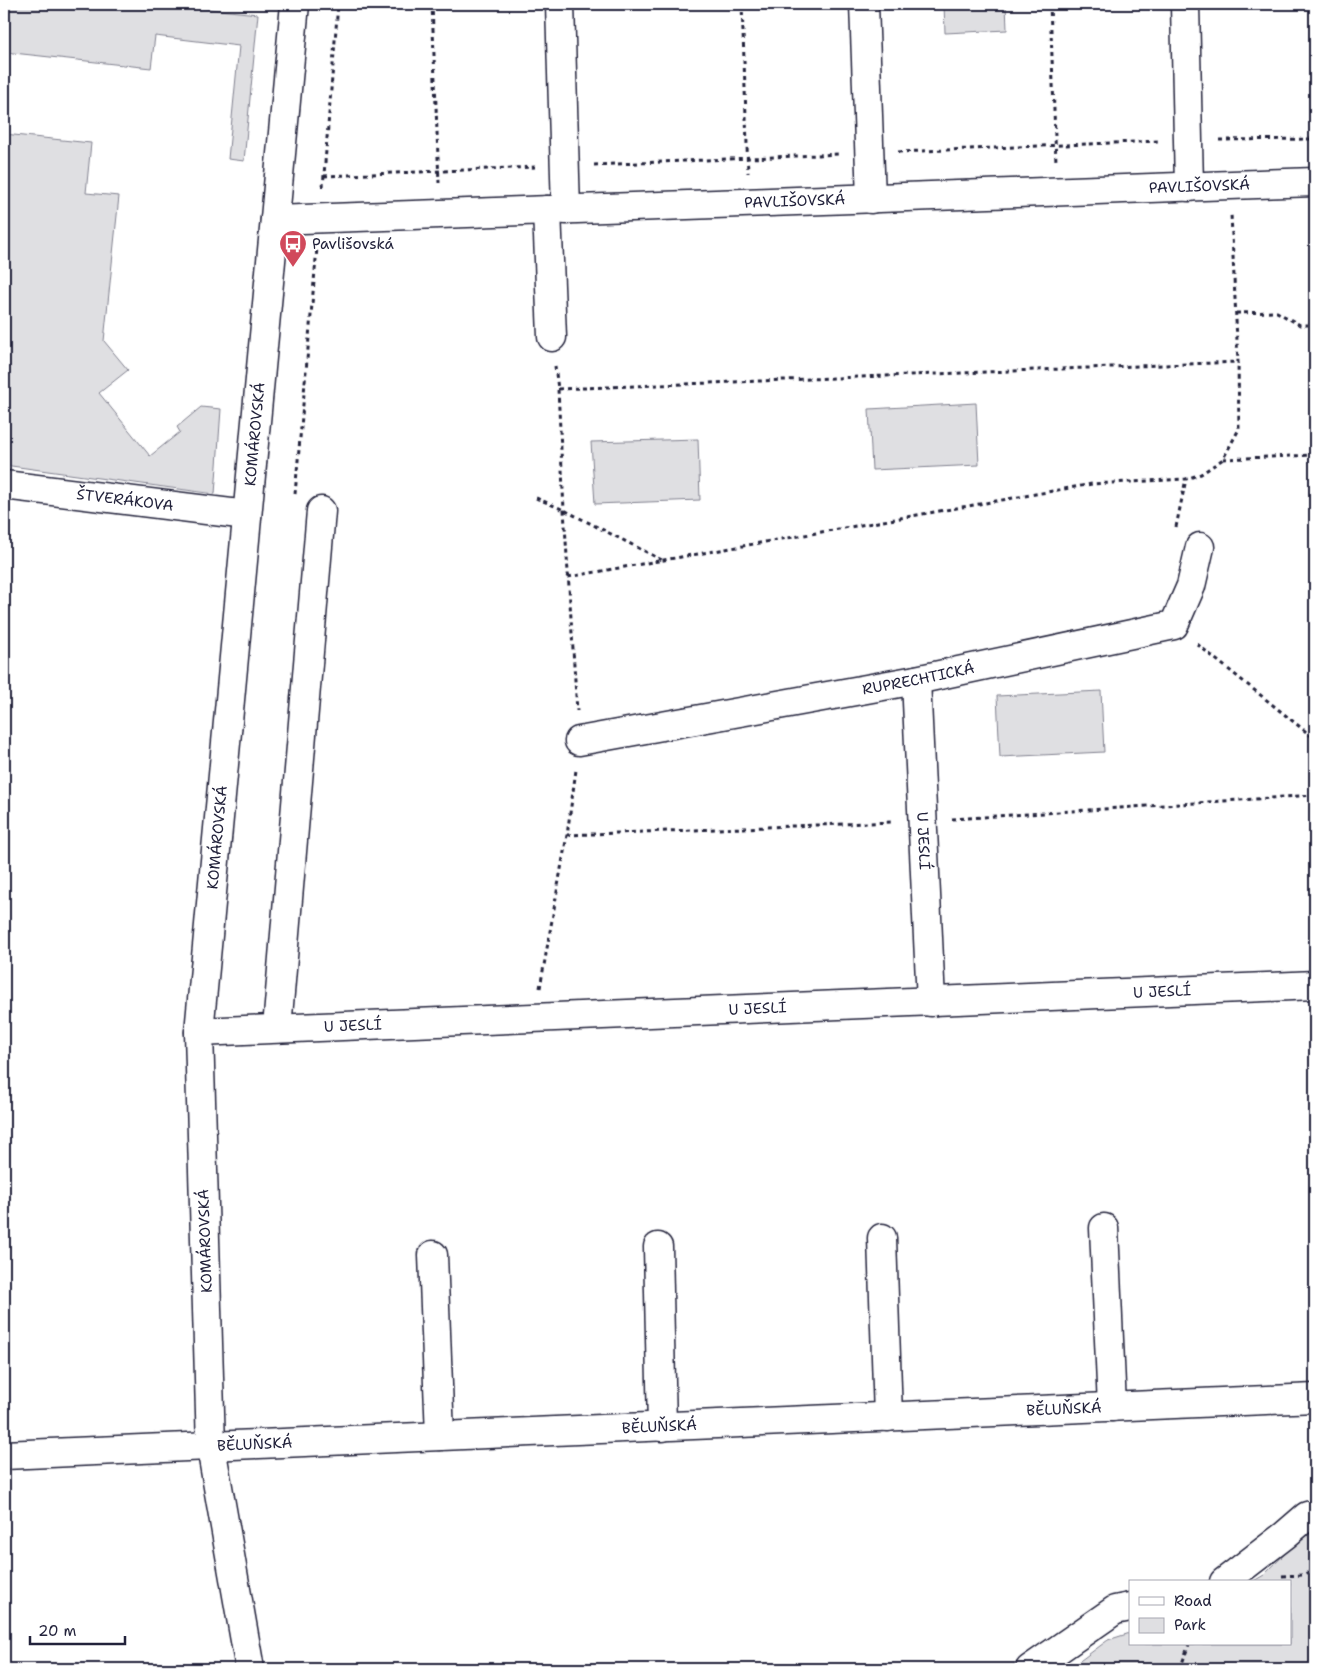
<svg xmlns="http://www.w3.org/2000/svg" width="1319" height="1673" font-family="'Shantell Sans',sans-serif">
<rect width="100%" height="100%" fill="#fff"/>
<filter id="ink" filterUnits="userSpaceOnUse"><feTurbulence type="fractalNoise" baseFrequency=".02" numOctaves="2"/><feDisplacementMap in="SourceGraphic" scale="10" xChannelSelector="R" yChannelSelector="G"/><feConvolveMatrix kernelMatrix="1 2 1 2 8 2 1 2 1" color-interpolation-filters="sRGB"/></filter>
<g filter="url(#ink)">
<path fill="#dfdfe2" stroke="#80808e" d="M4 4H160L258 14 244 161 228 159 239 46 155 36 151 68 4 52Z
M944 4H1006L1007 30 945 33Z
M4 134 91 143 86 193 119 196 104 341 128 370 99 393 150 456 180 432 177 427 201 407 221 409 215 494 4 465Z
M976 403 979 465 872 470 869 409Z
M698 439 700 500 595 504 591 442Z
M1101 691 1104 752 1000 757 997 696Z
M1315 1523V1669H1069L1108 1640 1130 1633V1644H1290V1582H1252L1264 1575Z"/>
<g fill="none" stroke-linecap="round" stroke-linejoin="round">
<defs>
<g id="minor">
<path d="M560 4 566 210"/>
<path d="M864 4 871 199"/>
<path d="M1185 4 1189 187"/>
<path d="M547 210 552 337"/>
<path id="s1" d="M275 220 1315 182"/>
<path id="s2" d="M4 485 247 515"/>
<path id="s3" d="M916 680 931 1002"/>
<path id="s4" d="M579 741 916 680 1174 625 1191 586 1200 547"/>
<path d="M277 1028 321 511"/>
<path id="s5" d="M199 1032 1315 985"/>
<path d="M1104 1228 1112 1407"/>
<path d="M882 1238 888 1417"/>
<path d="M658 1247 662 1427"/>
<path d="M433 1255 440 1436"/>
<path id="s6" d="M4 1455 1315 1398"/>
<path d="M1224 1582 1285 1535 1307 1516 1315 1514"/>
<path id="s7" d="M250 1669 211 1447 199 1032 295 4"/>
<path d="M1030 1669 1115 1610 1130 1607"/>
</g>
</defs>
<use href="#minor" stroke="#22223b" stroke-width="31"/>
<path stroke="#22223b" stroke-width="3" stroke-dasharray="4 4" stroke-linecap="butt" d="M432 4 439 183
M742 4 748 173
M1050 4 1056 163
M1219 140 1315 139
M898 152 1159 141
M594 165 840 154
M324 176 535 167
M323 187 338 4
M1236 313 1277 312 1300 325H1315
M555 366 558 389 564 510 577 711
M558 389 1238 362
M1223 459 1315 455
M295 494 317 248
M536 498 564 510 662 560
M1176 527 1186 479
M568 577 1092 484 1186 479 1201 474 1223 459 1239 429 1238 362 1231 214
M1197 644 1315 739
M952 819 1315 795
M567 835 893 822
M540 988 567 835 576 770
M1282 1576 1303 1575 1315 1569
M1180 1669 1189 1644"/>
<use href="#minor" stroke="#fff" stroke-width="28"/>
</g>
</g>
<defs>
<symbol id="bus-pin" viewBox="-11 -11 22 30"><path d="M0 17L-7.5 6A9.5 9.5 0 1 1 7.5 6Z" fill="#d1495b" stroke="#fff"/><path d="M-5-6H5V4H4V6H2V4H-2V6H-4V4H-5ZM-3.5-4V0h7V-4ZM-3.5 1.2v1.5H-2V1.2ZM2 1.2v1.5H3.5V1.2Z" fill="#fff"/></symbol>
</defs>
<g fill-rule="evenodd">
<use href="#bus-pin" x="277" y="228" width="32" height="43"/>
</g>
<g text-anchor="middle" stroke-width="4" stroke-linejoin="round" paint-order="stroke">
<g font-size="15" fill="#22223b" stroke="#fff">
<text dy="5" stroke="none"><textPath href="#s1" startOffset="925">PAVLIŠOVSKÁ</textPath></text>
<text dy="5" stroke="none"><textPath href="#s1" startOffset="520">PAVLIŠOVSKÁ</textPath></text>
<text dy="5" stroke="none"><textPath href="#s7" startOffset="1241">KOMÁROVSKÁ</textPath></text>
<text dy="5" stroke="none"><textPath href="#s2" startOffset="122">ŠTVERÁKOVA</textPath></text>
<text dy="5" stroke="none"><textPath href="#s4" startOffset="345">RUPRECHTICKÁ</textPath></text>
<text dy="5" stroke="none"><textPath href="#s7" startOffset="836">KOMÁROVSKÁ</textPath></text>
<text dy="5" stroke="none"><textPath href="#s3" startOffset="161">U JESLÍ</textPath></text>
<text dy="5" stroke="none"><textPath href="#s5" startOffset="964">U JESLÍ</textPath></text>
<text dy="5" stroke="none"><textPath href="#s5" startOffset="559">U JESLÍ</textPath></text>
<text dy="5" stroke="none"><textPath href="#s5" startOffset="154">U JESLÍ</textPath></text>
<text transform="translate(205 1241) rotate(-92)" y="5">KOMÁROVSKÁ</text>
<text dy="5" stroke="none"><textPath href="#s6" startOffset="1061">BĚLUŇSKÁ</textPath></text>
<text dy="5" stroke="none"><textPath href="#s6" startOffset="656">BĚLUŇSKÁ</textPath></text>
<text dy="5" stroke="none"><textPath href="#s6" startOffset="251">BĚLUŇSKÁ</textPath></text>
</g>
<g font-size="15" fill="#22223b" stroke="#fff" text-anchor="start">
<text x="312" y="249">Pavlišovská</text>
</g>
</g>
<rect width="1319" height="1673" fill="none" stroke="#fff" stroke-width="20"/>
<rect x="10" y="10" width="1299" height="1653" fill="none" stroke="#22223b" stroke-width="2" filter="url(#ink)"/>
<rect x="1129" y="1580" width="162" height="65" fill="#ffffff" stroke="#a7a7b1"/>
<rect x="1139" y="1597" width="25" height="8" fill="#ffffff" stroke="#a7a7b1"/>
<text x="1174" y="1606" font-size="15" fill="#22223b">Road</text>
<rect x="1139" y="1618" width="25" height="15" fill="#dfdfe2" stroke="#a7a7b1"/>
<text x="1174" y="1630" font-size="15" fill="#22223b">Park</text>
<path d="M30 1636v8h95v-8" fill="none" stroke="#22223b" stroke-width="2.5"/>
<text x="38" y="1636" font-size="15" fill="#22223b" stroke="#ffffff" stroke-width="4" paint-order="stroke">20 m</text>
</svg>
